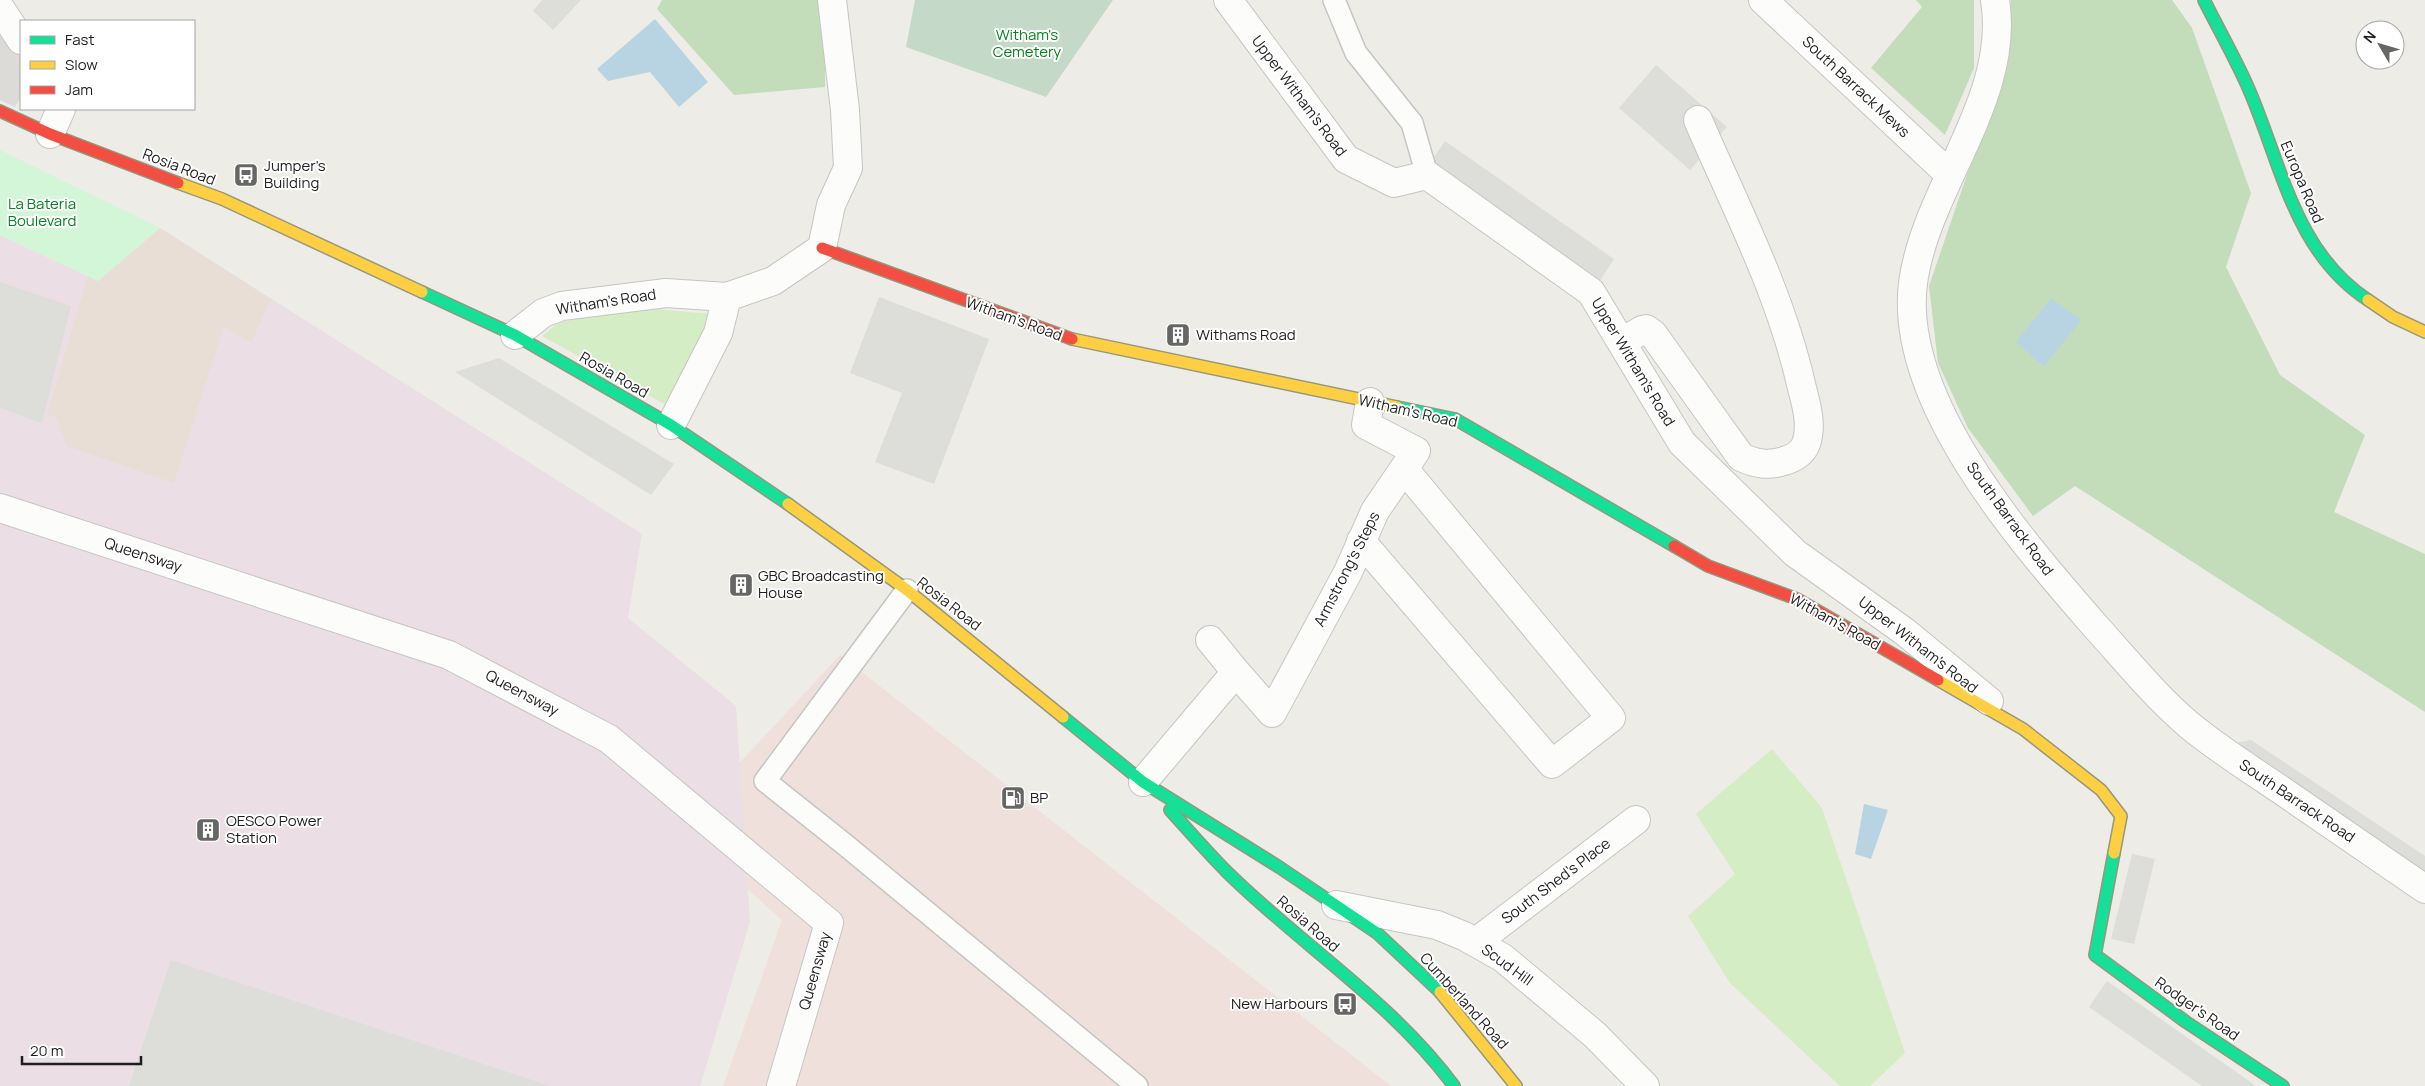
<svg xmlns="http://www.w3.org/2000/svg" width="2425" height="1086" font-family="Manrope,sans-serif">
<rect width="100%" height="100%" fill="#edece7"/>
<path fill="#dcdbd8" d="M0 26 21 58V97L15 107 0 100Z"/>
<path fill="#f0e0db" d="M840 655 1391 1086H723L782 920 679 828Z"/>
<path fill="#ebdfe5" d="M160 228 642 534 628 618 736 706 750 922 700 1086H0V235L98 281Z"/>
<path fill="#e8ded6" d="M160 228 271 299 251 343 224 326 174 483 66 446 57 418 47 414 88 276 99 281Z"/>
<path fill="#d4edc4" d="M632 307 710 314 700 346 668 406 542 336 558 323Z
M1772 749 1822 808 1905 1053 1870 1086H1840L1730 983 1688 916 1735 874 1696 814Z"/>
<path fill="#c3ddba" d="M662 0H818L825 38V87L734 95 657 9Z
M1916 0H1974V68L1945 135 1871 68 1922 7Z
M2011 0H2172L2192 28 2251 193 2226 267 2280 375 2365 435 2334 512 2425 554V712L2075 486 2033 516 1968 428 1938 363 1929 286 1973 157 2008 64Z"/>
<path fill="#c5d9c8" d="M915 0H1113L1046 97 906 47Z"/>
<path fill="#d3f5d8" d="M0 150 160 228 98 281 0 235Z"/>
<path fill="#ddddda" d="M542 0H581L553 30 533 11Z
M1656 65 1727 127 1690 170 1619 108Z
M1445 141 1614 259 1599 282 1429 164Z
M0 282 71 306 42 423 0 408Z
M879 297 989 339 934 484 875 462 902 393 850 373Z
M499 358 674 464 651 495 455 372Z
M2251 740 2425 856V874L2229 744Z
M2132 854 2155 859 2134 944 2111 939Z
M171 960 550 1086H129Z
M2107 981 2256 1086H2202L2089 1007Z"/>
<path fill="#b8d4e2" d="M655 19 708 82 679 107 650 72 608 81 597 69Z
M2051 298 2081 320 2044 367 2016 342Z
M1864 804 1888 810 1871 859 1855 854Z"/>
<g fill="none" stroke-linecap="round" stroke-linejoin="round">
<defs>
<path id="lane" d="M1334 0 1356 53 1412 123 1427 175
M907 590 765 781 843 843 1137 1086"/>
<path id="street" d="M1228 0 1346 159 1394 183 1427 175 1591 292 1682 443 1795 553 1905 632 1989 701
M1763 0 1949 174
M1995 0C2011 99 1926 187 1913 283 1898 402 2023 543 2096 627 2126 660 2155 696 2189 725 2218 749 2250 769 2281 790 2329 823 2377 856 2425 889
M0 8 21 40
M50 134 61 109
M515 335 543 313 562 306 666 293 727 297 773 281 822 248 831 205 848 168 845 110 832 0
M1622 342 1642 330 1646 329 1653 334 1741 457C1756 464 1768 466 1784 461 1798 457 1806 450 1808 436 1811 418 1805 401 1801 384 1780 292 1735 206 1698 120
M671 425 718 333 727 297
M0 508 449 655 609 739 829 923 781 1086
M1361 541 1552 764 1611 718 1405 470
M1236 672 1272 713 1348 572 1375 511 1416 451 1366 425 1370 402
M1143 782 1236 672 1210 640
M1336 905 1437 925 1464 936 1503 958 1595 1035 1645 1086
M1476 942 1636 820"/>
<path id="fast" d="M2204 0C2218 28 2234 56 2247 85 2281 161 2293 251 2368 300
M422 292 515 335 671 425 788 504
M1397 407 1455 419 1674 546
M1063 717 1143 782 1279 867 1377 933 1440 992
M1170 810C1189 831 1207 852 1227 872 1301 945 1392 1002 1454 1086
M2114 853 2095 955 2186 1022 2283 1086"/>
<path id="slow" d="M178 183 222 199 422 292
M2368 300 2393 317 2425 332
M1072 339 1397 407
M788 504 907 590 1063 717
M1938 680 2023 729 2101 790 2121 816 2114 853
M1440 992 1516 1086"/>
<path id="jam" d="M0 111 50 134 178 183
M822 248 1072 339
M1674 546 1708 566 1797 599 1938 680"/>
</defs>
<use href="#lane" stroke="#c5c5c3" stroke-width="24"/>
<use href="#street" stroke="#c5c5c3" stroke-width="30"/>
<use href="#fast" stroke="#93987e" stroke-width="14"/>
<use href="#slow" stroke="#93987e" stroke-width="14"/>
<use href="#jam" stroke="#93987e" stroke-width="14"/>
<use href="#lane" stroke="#fcfcfb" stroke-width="21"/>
<use href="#street" stroke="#fcfcfb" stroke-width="28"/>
<use href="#fast" stroke="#16e098" stroke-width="11"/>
<use href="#slow" stroke="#ffcf43" stroke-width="11"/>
<use href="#jam" stroke="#f24e42" stroke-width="11"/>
</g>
<defs>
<symbol id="bus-square" viewBox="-11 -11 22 22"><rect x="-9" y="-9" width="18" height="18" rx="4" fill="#666664" stroke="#fff"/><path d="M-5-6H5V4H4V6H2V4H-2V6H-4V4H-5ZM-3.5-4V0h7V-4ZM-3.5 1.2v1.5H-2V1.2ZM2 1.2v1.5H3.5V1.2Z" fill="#fff"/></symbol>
<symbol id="building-square" viewBox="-11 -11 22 22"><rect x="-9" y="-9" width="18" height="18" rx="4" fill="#666664" stroke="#fff"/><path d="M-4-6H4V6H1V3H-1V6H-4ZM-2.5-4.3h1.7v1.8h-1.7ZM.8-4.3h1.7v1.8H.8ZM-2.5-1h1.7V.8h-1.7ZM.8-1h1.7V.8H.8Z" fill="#fff"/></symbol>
<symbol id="fuel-square" viewBox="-11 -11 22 22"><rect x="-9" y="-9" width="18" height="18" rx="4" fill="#666664" stroke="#fff"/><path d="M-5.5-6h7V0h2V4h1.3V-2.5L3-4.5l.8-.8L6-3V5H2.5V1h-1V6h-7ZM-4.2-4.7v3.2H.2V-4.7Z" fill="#fff"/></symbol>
</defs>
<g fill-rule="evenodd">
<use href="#bus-square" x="232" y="161" width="28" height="28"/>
<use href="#building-square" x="1164" y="321" width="28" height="28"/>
<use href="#building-square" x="727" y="571" width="28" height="28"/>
<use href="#fuel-square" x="999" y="784" width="28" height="28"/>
<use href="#building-square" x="194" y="816" width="28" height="28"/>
<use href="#bus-square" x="1331" y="990" width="28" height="28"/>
</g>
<g text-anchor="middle" stroke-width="4" stroke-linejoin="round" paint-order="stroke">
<g font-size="15" fill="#058320" stroke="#fff">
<text x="1027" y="40">Witham's<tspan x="1027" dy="17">Cemetery</tspan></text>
<text x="42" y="209">La Bateria<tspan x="42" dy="17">Boulevard</tspan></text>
</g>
<g font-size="15" fill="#1e1e1e" stroke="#fff">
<text transform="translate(1856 87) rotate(43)" y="5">South Barrack Mews</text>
<text transform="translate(1299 96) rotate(53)" y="5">Upper Witham's Road</text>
<text transform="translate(179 167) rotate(21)" y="5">Rosia Road</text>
<text transform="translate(2302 182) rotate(67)" y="5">Europa Road</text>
<text transform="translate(606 302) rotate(-9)" y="5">Witham's Road</text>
<text transform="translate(1014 319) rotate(20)" y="5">Witham's Road</text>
<text transform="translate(1633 362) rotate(59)" y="5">Upper Witham's Road</text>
<text transform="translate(614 375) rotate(30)" y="5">Rosia Road</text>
<text transform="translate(1408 411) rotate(13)" y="5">Witham's Road</text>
<text transform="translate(2010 519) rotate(54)" y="5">South Barrack Road</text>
<text transform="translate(143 555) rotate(18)" y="5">Queensway</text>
<text transform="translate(1347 569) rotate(-63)" y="5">Armstrong's Steps</text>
<text transform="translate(949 604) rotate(38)" y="5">Rosia Road</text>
<text transform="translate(1835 622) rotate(29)" y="5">Witham's Road</text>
<text transform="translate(1918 645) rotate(38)" y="5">Upper Witham's Road</text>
<text transform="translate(522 693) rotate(28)" y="5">Queensway</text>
<text transform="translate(2297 801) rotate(34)" y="5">South Barrack Road</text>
<text transform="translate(1556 881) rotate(-37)" y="5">South Shed's Place</text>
<text transform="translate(1308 924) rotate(41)" y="5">Rosia Road</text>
<text transform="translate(1507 965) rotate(36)" y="5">Scud Hill</text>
<text transform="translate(815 971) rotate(-74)" y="5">Queensway</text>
<text transform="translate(1464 1001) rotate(48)" y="5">Cumberland Road</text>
<text transform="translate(2197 1009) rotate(35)" y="5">Rodger's Road</text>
</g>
<g font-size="15" fill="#1e1e1e" stroke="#fff" text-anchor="start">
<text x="264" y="171">Jumper's<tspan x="264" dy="17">Building</tspan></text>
<text x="1196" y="340">Withams Road</text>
<text x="758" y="581">GBC Broadcasting<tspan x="758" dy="17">House</tspan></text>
<text x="1030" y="803">BP</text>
<text x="226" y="826">OESCO Power<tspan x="226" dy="17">Station</tspan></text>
<text x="1328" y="1009" text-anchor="end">New Harbours</text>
</g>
</g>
<rect x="20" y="20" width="175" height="90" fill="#ffffff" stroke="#a5a5a5"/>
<rect x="30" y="36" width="25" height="8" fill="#16e098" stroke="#a5a5a5"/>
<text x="65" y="45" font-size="15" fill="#1e1e1e">Fast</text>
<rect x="30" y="61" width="25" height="8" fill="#ffcf43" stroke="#a5a5a5"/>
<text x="65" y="70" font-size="15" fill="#1e1e1e">Slow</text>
<rect x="30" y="86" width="25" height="8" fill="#f24e42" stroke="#a5a5a5"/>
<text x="65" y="95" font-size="15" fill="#1e1e1e">Jam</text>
<g transform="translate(2380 45) rotate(308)"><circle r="24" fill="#ffffff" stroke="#a5a5a5"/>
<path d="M0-4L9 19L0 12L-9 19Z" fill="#666664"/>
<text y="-8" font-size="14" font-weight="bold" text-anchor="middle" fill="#1e1e1e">N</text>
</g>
<path d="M22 1056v8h119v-8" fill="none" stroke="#1e1e1e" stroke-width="2.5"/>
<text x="30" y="1056" font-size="15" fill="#1e1e1e" stroke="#ffffff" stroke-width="4" paint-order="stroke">20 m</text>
</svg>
